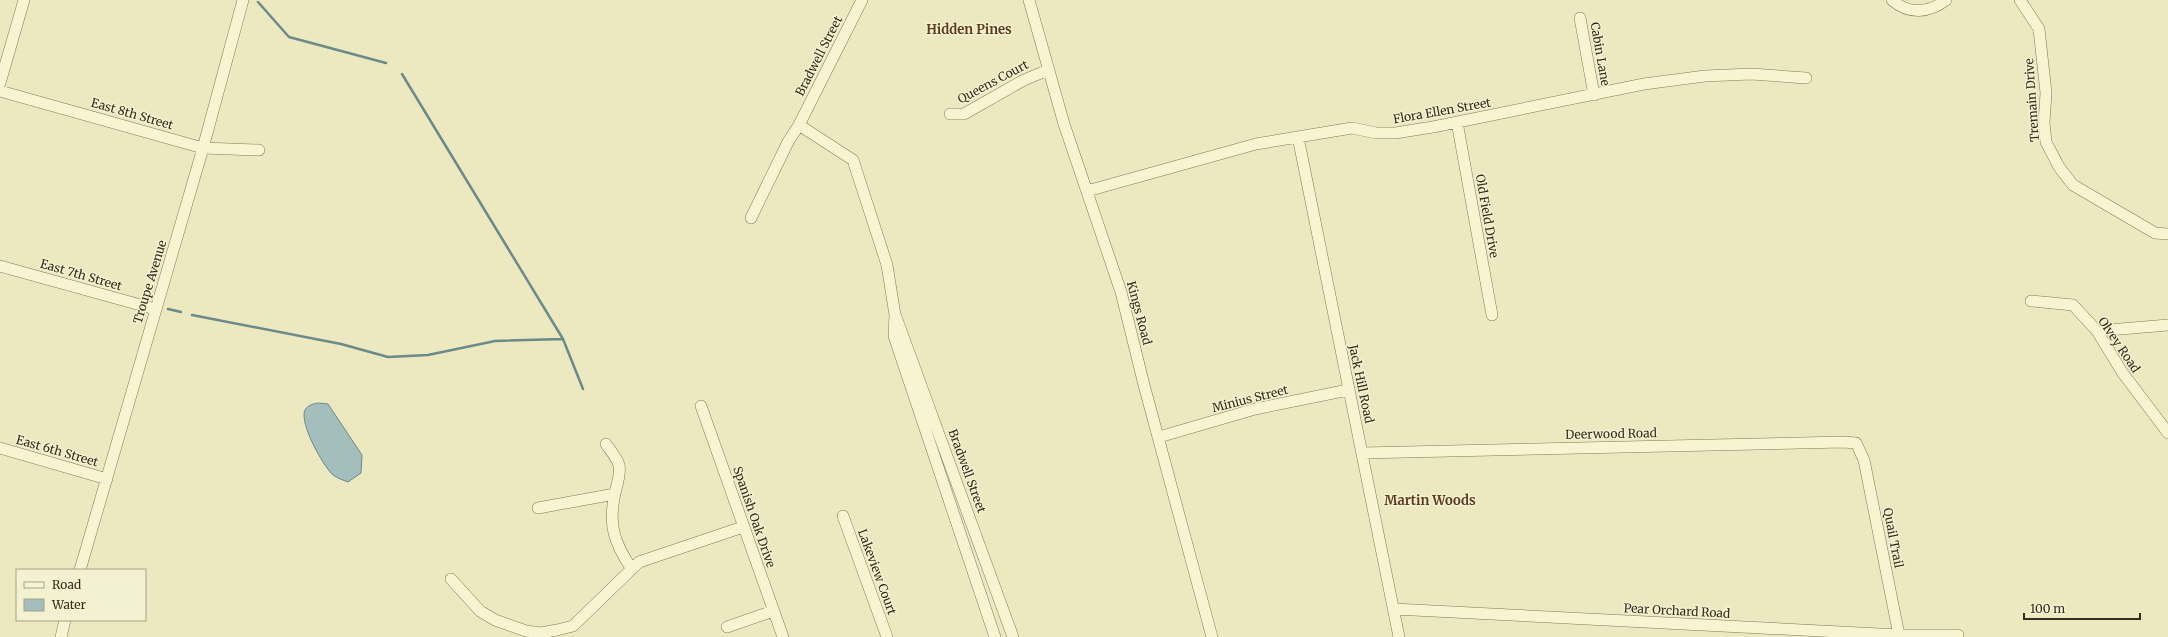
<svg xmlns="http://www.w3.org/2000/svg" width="2168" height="637" font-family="Merriweather,serif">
<rect width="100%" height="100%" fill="#ece8c0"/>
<path fill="#a3bebc" stroke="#6a8b8a" d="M318 403 328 404 362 455 361 473 348 482C343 480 337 478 333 475 323 466 299 423 305 410 308 405 313 404 318 403Z"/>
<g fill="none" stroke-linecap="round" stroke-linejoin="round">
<path stroke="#6a8b8a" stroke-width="2.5" d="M258 2 289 37 386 63
M402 74 563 339 583 389
M168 309 181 312
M192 315 341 344 388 357 428 355 495 341 563 339"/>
<defs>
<path id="minor" d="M862 0 799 125 853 160 887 265 895 315 894 336 995 637
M1029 0 1064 124 1121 292 1144 385 1212 637
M1892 0C1909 15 1929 13 1946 0
M2020 0 2039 29 2046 93 2044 123 2046 142 2059 167 2073 185 2155 233 2168 234
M1580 18 1594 95
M0 83 24 0
M0 91 203 148 259 150
M950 114H964L1024 80 1048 70
M1457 122 1492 315
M1298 137 1399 637
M1087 191 1256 144 1352 128 1376 133H1395L1433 127 1644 84 1705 76 1751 74 1806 78
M751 218 788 142 799 125
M0 266 155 309
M2031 301 2073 305 2097 331 2122 372 2168 433
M896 317 1013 637
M2097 331 2168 325
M701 406 783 637
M1159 437 1255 409 1348 390
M606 444C610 450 617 458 619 465 621 474 617 484 615 493 608 525 614 542 631 568
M0 448 107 479
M1362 453 1843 442 1856 443 1864 460 1899 635
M538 508 615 494
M843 516 887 637
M80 570 203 148 243 0
M451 579 480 611 495 620 526 631 541 633 557 630 573 626 639 562 743 527
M1394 609 1899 635H1958
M727 627 773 611
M61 637 65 620"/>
</defs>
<use href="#minor" stroke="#847959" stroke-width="12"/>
<use href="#minor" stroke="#f7f4d2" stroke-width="11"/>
</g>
<g text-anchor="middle" stroke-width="3" stroke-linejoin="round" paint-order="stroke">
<g font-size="12" fill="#342d1d" stroke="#f3f1cf">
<text transform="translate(1600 54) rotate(80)" y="4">Cabin Lane</text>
<text transform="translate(819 56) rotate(-63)" y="4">Bradwell Street</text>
<text transform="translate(993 82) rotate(-28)" y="4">Queens Court</text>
<text transform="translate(2032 100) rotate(-94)" y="4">Tremain Drive</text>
<text transform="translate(1442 111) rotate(-10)" y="4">Flora Ellen Street</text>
<text transform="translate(132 114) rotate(16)" y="4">East 8th Street</text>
<text transform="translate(1487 216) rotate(80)" y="4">Old Field Drive</text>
<text transform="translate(81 275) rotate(16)" y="4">East 7th Street</text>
<text transform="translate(150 282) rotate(-73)" y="4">Troupe Avenue</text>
<text transform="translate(1139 313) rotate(75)" y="4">Kings Road</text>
<text transform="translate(2119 345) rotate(56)" y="4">Olvey Road</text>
<text transform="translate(1361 384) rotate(78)" y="4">Jack Hill Road</text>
<text transform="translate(1250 399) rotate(-14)" y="4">Minius Street</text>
<text transform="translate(1611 434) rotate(-1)" y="4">Deerwood Road</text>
<text transform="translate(57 451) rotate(16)" y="4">East 6th Street</text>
<text transform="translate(967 471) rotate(70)" y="4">Bradwell Street</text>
<text transform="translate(754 517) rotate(71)" y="4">Spanish Oak Drive</text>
<text transform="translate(1893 538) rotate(79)" y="4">Quail Trail</text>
<text transform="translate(877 572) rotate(70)" y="4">Lakeview Court</text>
<text transform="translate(1677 611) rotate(3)" y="4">Pear Orchard Road</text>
</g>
<g font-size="13" font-weight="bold" fill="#5f3a1e" stroke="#f3f1cf">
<text x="969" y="34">Hidden Pines</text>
<text x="1430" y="505">Martin Woods</text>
</g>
</g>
<rect x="16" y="569" width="130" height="52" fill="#f3f1cf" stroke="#a7a388"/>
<rect x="24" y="582" width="20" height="6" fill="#f7f4d2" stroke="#a7a388"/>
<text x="52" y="589" font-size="12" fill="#342d1d">Road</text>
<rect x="24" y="599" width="20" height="12" fill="#a3bebc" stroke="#a7a388"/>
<text x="52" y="609" font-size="12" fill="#342d1d">Water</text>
<path d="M2024 613v6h116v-6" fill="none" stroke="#342d1d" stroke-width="2"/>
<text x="2030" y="613" font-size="12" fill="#342d1d" stroke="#f3f1cf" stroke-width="3" paint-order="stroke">100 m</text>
</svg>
